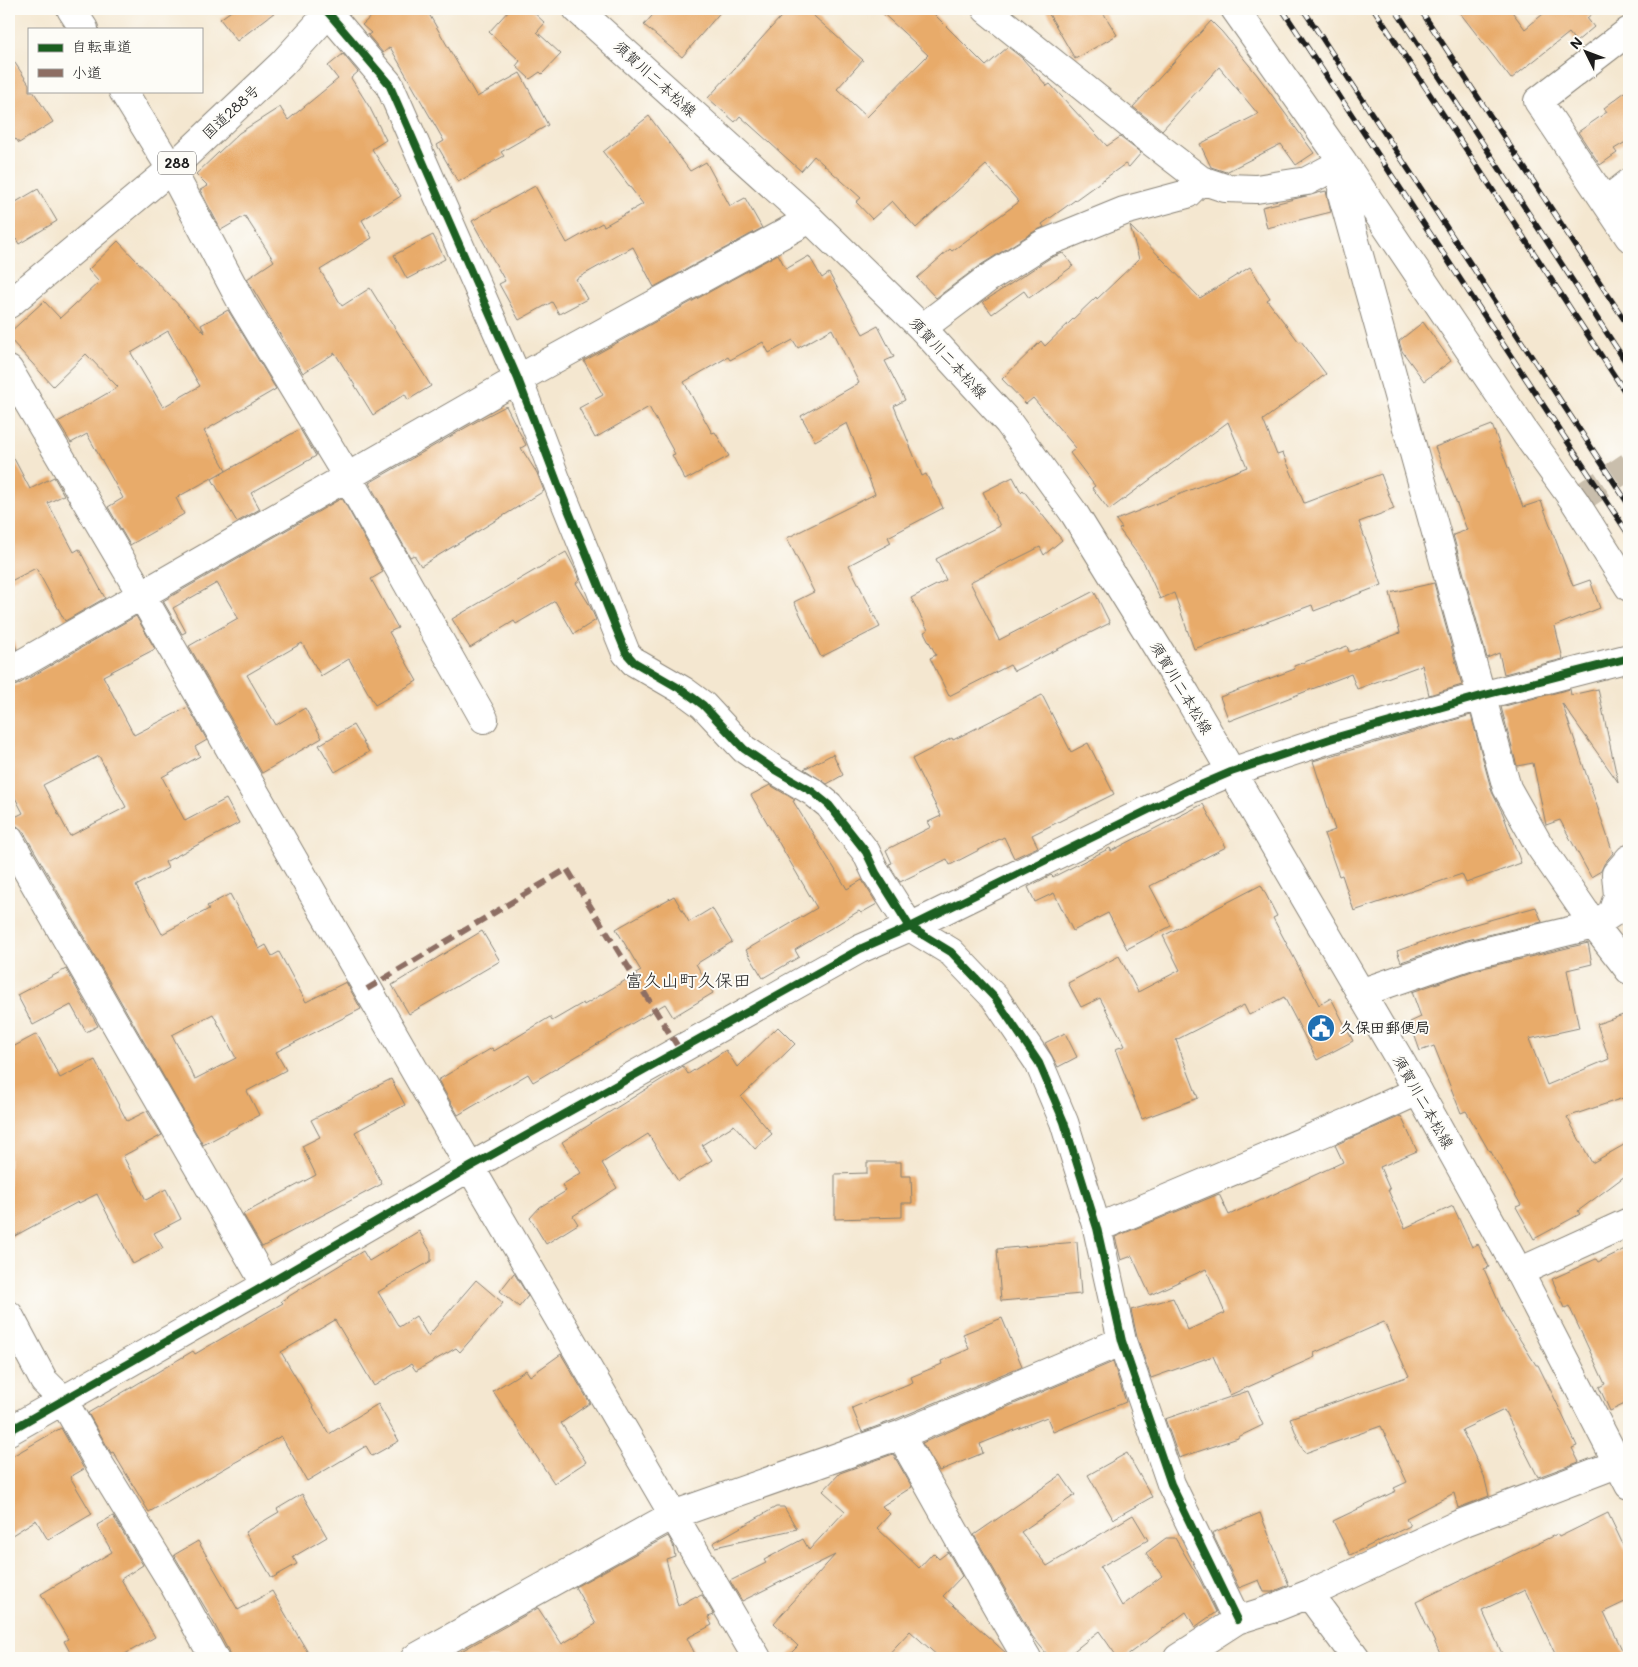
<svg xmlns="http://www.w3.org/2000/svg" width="1638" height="1667" font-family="Mali,'Klee One',sans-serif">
<rect width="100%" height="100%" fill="#fdfcf7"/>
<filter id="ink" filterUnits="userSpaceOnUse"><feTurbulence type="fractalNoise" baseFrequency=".02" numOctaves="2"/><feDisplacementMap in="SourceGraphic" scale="10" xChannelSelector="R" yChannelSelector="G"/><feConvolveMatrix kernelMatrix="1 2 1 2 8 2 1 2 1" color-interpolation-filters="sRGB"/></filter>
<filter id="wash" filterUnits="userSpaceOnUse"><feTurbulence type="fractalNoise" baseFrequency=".0096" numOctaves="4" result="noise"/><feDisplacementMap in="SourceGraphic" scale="20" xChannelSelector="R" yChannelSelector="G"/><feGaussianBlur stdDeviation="1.12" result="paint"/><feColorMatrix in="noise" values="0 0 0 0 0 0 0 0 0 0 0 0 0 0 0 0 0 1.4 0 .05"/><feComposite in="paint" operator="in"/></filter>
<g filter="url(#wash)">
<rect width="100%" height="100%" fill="#f4e7d0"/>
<g id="blocks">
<path fill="#e8ab6a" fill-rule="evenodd" d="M234 9H279L237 41 220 19Z
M379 9H426L477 97 520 73 548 125 501 152 504 156 458 182 437 145 444 141 390 47 383 53 368 35 371 33 362 25Z
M510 9H530L545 23 537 32 561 54 542 74 540 72 530 79 516 66 520 61 489 32Z
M658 9H723L682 57 644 25Z
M788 9H806L863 60 837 89 867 117 928 55 878 9H929L986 66 1008 47 1022 58 1047 86 1050 84 1107 146 1120 137 1141 153 1129 167 1125 164 1042 224 1044 227 1035 231 979 266 936 298 917 278 950 249 952 251 1019 202 986 165 916 228 892 201 872 219 856 202 861 198 814 156 801 171 740 116 735 122 708 98Z
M1046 9H1101L1117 35 1075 59Z
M1457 9H1510L1525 29 1549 9H1598L1587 18 1594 27 1576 42 1569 33 1511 79Z
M1211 21 1222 32 1258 76 1314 153 1296 165 1281 144 1226 172 1211 167 1200 144 1258 114 1219 67 1162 130 1133 107Z
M9 54 29 84V91H33L53 122 19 143 16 139 9 144Z
M343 54 358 72 351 78 370 108 386 140 372 149 401 196 362 220 372 238 320 270 342 306 370 288 431 386 408 400 405 394 373 415 335 353 303 373 247 279 274 261 245 216 221 230 200 190 208 186 196 174 239 133 280 107 288 120 338 79 328 66Z
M1629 89V140L1614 149 1617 153 1600 165 1578 132 1607 112 1604 108Z
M649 116 690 171 706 162 730 206 745 198 762 228 654 287 633 247 576 279 587 299 559 314 552 302 519 320 499 284 505 281 472 221 535 186 567 243 602 223 604 226 643 204 603 152Z
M38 189 57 221 19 244 16 239 9 243V206Z
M1326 191 1331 212 1267 228 1262 207Z
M1130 226 1200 298 1250 267 1270 298 1267 300 1299 342 1301 341 1326 374 1263 420 1277 455 1283 453 1304 503 1381 474 1394 509 1359 522 1382 585 1314 611 1312 605 1194 649 1174 593 1160 599 1144 563 1119 529 1122 528 1116 520 1247 467 1228 422 1109 510 1092 488 1095 486 1070 453 1076 448 1033 398 1026 404 1002 379 1041 341 1045 346 1096 297 1097 299 1139 259Z
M433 235 445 259 407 279 394 255Z
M118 241 205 333 201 325 228 310 276 389 204 431 226 470 176 498 184 514 130 545 108 507 123 498 87 434 71 443 58 422 118 387 86 354 53 386 9 338V333L44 301 60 318 99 282 88 270ZM168 331 200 386 163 407 131 353Z
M1063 253 1073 266 1029 298 1024 291 992 314 983 302 1050 258Z
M778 254 786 269 809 256 822 278 829 273 863 334 878 326 894 357 885 361 905 400 894 406 922 476 926 474 943 508 888 537 891 543 849 565 880 627 821 657 794 602 814 592 787 538 875 494 847 423 815 441 801 416 859 383 832 329 798 348 793 340 769 353 763 342 730 360 728 357 684 382 712 433 715 432 729 456 685 480 672 455 675 454 649 407 595 438 579 408 603 395 584 361Z
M1423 322 1451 361 1424 381 1402 351 1399 341Z
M506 406 526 445 521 448 537 473 544 491 421 566 414 555 410 557 369 483 479 420Z
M1492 425 1523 507 1541 501 1573 586 1590 580 1600 608 1555 626 1563 659 1504 674 1499 653 1487 658 1453 535 1467 530 1435 447Z
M300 429 316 456 251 493 260 509 237 522 212 479Z
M9 449 30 489 54 477 64 495 48 503 74 552 79 549 105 598 65 621 36 568 9 582Z
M1013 477 1021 492 1023 490 1062 540 1044 555 1040 547 970 582 999 640 1094 591 1110 623 1014 671 1010 665 949 696 930 658 936 655 924 632 928 630 911 598 946 580 936 559 1000 526 983 492Z
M342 498 383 572 371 579 398 628 389 632 417 681 375 705 349 659 321 676 302 643 247 675 276 725 305 708 322 738 262 773 189 646 238 618 217 583 173 608 186 632 182 634 163 601Z
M566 552 574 567 580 580 576 583 589 604 596 620 574 634 555 601 516 624 514 621 470 648 452 619Z
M1434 583 1462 685 1429 695 1422 665 1357 689 1351 674 1229 721 1220 697 1295 669 1294 666 1347 646 1349 652 1400 633 1390 593Z
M136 616 155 649 103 676 134 735 188 707 207 740 195 747 200 756 162 777 185 821 226 799 239 823 165 862 168 868 136 886 162 934 209 909 207 906 230 894 259 949 266 945 272 956 279 952 306 1002 346 982 361 1009 276 1052 286 1070 247 1091 259 1115 203 1145 23 831 17 826 12 824 9 820 23 813 9 786V687L17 685ZM99 756 126 807 70 836 43 785ZM213 1014 236 1058 195 1079 172 1035Z
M9 633 17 649 9 653Z
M1570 689 1571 695 1598 689 1618 782 1562 703 1613 853 1604 864 1601 871 1591 877 1560 820 1546 825 1533 763 1517 766 1501 707Z
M1042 695 1071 752 1088 743 1114 794 1032 835 1038 847 1014 858 1004 837 950 865 947 859 900 882 889 864 892 863 886 850 931 827 928 822 941 816 912 759 952 738 953 740Z
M1471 715 1492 792 1503 814 1521 863 1466 883 1462 874 1354 911 1342 875 1339 876 1336 868 1324 834 1335 830 1313 761Z
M353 725 369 752 335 772 319 745Z
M833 754 843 775 827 784 804 769Z
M770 785 795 800 793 801 847 889 862 880 877 904 861 913 859 911 795 950 799 957 763 978 746 950 817 908 751 795Z
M1203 804 1226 847 1150 886 1171 926 1127 949 1108 913 1073 931 1054 893 1035 902 1028 887 1051 875 1053 877 1110 848 1111 851Z
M1261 885 1277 916 1273 918 1319 1005 1331 998 1353 1041 1317 1060 1284 997 1249 1015 1244 1005 1176 1040 1198 1098 1142 1119 1115 1049 1125 1046 1100 998 1081 1007 1068 983 1119 956 1138 992 1180 970 1163 936Z
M674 896 689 922 712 908 732 942 696 964 713 993 673 1017 665 1004 533 1082 528 1074 458 1115 438 1080 492 1048 494 1051 550 1017 552 1021 583 1003 584 1005 641 971 616 929Z
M1536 907 1542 922 1467 940 1401 962 1397 951 1461 928Z
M482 931 500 961 409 1014 392 985Z
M1588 943 1592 964 1567 970 1579 1028 1529 1039 1547 1085 1609 1059 1597 1024 1629 1013V1106L1626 1107 1623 1098 1567 1117 1592 1163 1629 1142V1173L1578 1211 1580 1214 1534 1239 1516 1207 1521 1205 1490 1150 1489 1151 1466 1111 1461 1113 1434 1046 1420 1051 1410 1022 1421 1017 1412 992 1475 970Z
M66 969 98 1026 86 1032 71 1005 33 1025 17 995Z
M778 1027 795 1044 741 1097 772 1134 755 1149 734 1125 702 1145 712 1160 678 1181 648 1134 602 1163 617 1188 573 1216 578 1224 546 1244 530 1218 540 1207 566 1191 562 1185 581 1173 562 1142 683 1066 688 1074 726 1050 737 1067Z
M1065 1033 1077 1057 1058 1067 1045 1043Z
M37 1034 60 1078 95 1060 127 1121 147 1111 162 1135 123 1156 146 1200 166 1189 181 1219 154 1233 163 1248 133 1264 97 1194 79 1203 78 1202 9 1239V1049Z
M391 1079 405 1105 355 1132 382 1184 262 1247 243 1214 316 1175 302 1146 320 1137 311 1120Z
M1401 1116 1417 1151 1380 1167 1390 1190H1388L1405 1228 1453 1206 1472 1247 1478 1244 1489 1267 1484 1269 1504 1314 1536 1365H1538L1553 1395 1577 1446 1572 1448 1579 1462 1538 1477 1504 1410 1462 1430 1484 1476 1489 1496 1458 1508 1454 1493 1406 1518 1410 1526 1350 1555 1333 1521 1396 1491 1394 1488 1407 1482 1381 1426 1305 1453 1300 1444 1290 1418 1409 1376 1384 1322 1314 1353 1315 1357 1230 1395 1213 1356 1151 1378 1137 1337 1131 1310 1173 1298 1188 1330 1225 1313 1206 1269 1150 1295 1132 1256 1121 1260 1115 1237 1219 1194 1229 1215 1343 1162 1335 1145Z
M867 1162H901V1176H911L912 1203H902V1217L835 1219V1174L867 1173Z
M419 1231 431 1252V1261L378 1292 399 1327 416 1316 428 1336 476 1280 503 1303 460 1352 456 1348 416 1371 411 1364 374 1386 335 1320 281 1352 329 1434 378 1404 399 1441 372 1456 366 1446 307 1481 281 1436 149 1512 113 1452 111 1453 88 1413 193 1351 195 1354 283 1303 281 1301 363 1251 369 1261Z
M1077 1242 1081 1294 1001 1301 997 1249Z
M1629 1247V1402L1610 1411 1599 1387 1605 1384 1569 1306 1565 1308 1552 1279 1596 1259 1598 1262Z
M514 1273 528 1296 519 1307 500 1291Z
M1002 1318 1022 1366 894 1420 862 1432 852 1408 913 1382 911 1377 942 1364 941 1361 969 1349 963 1334Z
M561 1354 590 1403 561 1423 586 1462 554 1483 493 1391 526 1370 530 1376Z
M1113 1362 1126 1402 1053 1432 1047 1417 980 1444 983 1453 939 1471 922 1443Z
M1248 1391 1263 1425 1238 1437V1438L1179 1458 1165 1419Z
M61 1428 84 1469 70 1477 92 1514 48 1540 36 1520 9 1537V1458Z
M1127 1453 1152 1497 1113 1519 1088 1475Z
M893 1454 912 1487 882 1506 890 1514 877 1528 919 1568 933 1553 939 1559 948 1552 962 1576 943 1596 1007 1654 1009 1658H940L910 1631 885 1658H786L798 1646 774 1623 835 1555 742 1601 730 1581 766 1563 764 1560 803 1539 809 1550 845 1511 823 1491 840 1473Z
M1061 1475 1075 1495 1021 1532 1047 1566 1133 1515 1148 1540 1100 1567 1122 1606 1162 1576 1146 1553 1166 1538H1175L1201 1582 1216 1612 1195 1627 1186 1612 1123 1658H1118L1099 1631 1065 1658H1050L1032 1636 974 1535Z
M302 1494 327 1537 293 1557 297 1564 272 1578 245 1532 279 1512 277 1509Z
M776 1507H784L797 1529 715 1547 713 1543Z
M1260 1513 1289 1585 1272 1592H1264L1259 1580 1239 1588 1212 1533Z
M1608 1513 1629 1557V1600L1604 1612 1626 1658H1557L1525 1590 1482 1610 1504 1658H1442L1416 1602 1557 1534 1559 1537Z
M113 1516 143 1565 121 1579 155 1637 118 1658H73L64 1641 68 1639 41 1594 112 1552 97 1525Z
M668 1536 673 1545 675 1556 666 1559 678 1606 696 1596 697 1597 702 1595 714 1615 708 1617 712 1625 687 1638 697 1658H449L538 1608 562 1644 596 1624 575 1587Z
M198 1541 238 1610 272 1591 311 1658H230L228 1650 210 1616 174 1555Z"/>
</g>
</g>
<g filter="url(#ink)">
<use href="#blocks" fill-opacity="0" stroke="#888276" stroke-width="1"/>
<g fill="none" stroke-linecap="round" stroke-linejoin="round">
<path stroke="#c9beac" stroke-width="28" stroke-dasharray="28 14" stroke-linecap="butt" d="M1579 499 1629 466"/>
<defs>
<path id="minor" d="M71 9 84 29
M325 9 389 84 518 379 559 487 626 653 634 662 684 691 703 705 744 749 775 770 813 792 829 805 866 852 876 873 910 927 951 952 995 998 1039 1063 1064 1122 1097 1228 1122 1341 1171 1484 1237 1620
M986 9 1144 136 1201 180 1225 188 1256 189 1307 181 1343 162
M1235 9 1343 162 1526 434 1575 502 1629 587
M1629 31 1538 101 1629 237
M123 91 171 169 243 305 348 478 484 719
M1343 162 1342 194 1507 788 1539 845 1594 925 1629 970
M1606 201 1629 183
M922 328 987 279 1043 244 1124 211 1187 194 1201 180
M9 370 141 594 470 1167 757 1658
M9 671 518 379 810 219
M9 839 266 1285
M1360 993 1471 955 1594 925 1612 913 1618 896 1616 874 1629 859
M1097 1228 1354 1120 1418 1091
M1519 1272 1629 1222
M9 1315 44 1381 63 1400 100 1465 175 1587 214 1658
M9 1431 266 1285 470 1167 860 949 910 927 1189 790 1231 772 1330 739 1481 696 1629 658
M900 1435C943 1509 983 1585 1027 1658
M1309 1594 1356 1658
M415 1658 673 1515 900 1435 1122 1341
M1178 1658 1237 1620 1269 1610 1309 1594 1457 1525 1617 1464 1629 1457"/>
<path id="major" d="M577 9 810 219 922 328 1008 422 1074 513 1186 694 1418 1091 1519 1272 1629 1485"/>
<path id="highway" d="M9 304 171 169 282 64 332 9"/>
</defs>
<use href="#minor" stroke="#888276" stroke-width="30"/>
<use href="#major" stroke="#888276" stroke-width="30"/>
<use href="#highway" stroke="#888276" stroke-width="30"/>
<use href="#minor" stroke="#fff" stroke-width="28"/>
<use href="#major" stroke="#fff" stroke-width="28"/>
<use href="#highway" stroke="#fff" stroke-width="28"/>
<defs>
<path id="rail" d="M1282 9 1629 535
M1303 9 1629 505
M1374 9 1629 398
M1395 9 1629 367
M1420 9 1629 327"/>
</defs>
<use href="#rail" stroke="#1c1c1c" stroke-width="5.5"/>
<use href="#rail" stroke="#fdfcf7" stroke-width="4" stroke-dasharray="11" stroke-linecap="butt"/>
<path stroke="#8d6e63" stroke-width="6" stroke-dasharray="12 6" stroke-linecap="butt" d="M367 989 567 869 680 1050"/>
<defs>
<path id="cycleway" d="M325 9 389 84 518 379 559 487 626 653 634 662 684 691 703 705 744 749 775 770 813 792 829 805 866 852 876 873 910 927 951 952 995 998 1039 1063 1064 1122 1097 1228 1122 1341 1171 1484 1237 1620
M9 1431 266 1285 470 1167 860 949 910 927 1189 790 1231 772 1330 739 1481 696 1629 658"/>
</defs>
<use href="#cycleway" stroke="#fdfcf7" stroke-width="11"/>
<use href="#cycleway" stroke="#1b5e20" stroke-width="8"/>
</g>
</g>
<defs>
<symbol id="civic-disc" viewBox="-11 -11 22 22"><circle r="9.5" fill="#1f6fb2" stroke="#fdfcf7"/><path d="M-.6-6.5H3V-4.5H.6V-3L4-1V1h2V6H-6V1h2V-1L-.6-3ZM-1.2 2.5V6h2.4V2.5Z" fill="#fff"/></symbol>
</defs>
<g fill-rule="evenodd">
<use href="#civic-disc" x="1305" y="1012" width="32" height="32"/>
</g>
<g text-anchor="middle" stroke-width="4" stroke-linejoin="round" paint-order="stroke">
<rect fill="#fdfcf7" stroke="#605f5e" stroke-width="1" x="158" y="151.5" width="38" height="23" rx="4"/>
<g font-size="14" font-weight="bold" fill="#1c1c1c">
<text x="177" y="168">288</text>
</g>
<g font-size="15" fill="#1c1c1c" stroke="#fdfcf7">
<text transform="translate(655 79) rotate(42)" y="5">須賀川二本松線</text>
<text transform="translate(231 112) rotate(-43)" y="5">国道288号</text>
<text transform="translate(948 358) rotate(47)" y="5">須賀川二本松線</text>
<text transform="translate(1181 688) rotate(59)" y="5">須賀川二本松線</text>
<text transform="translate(1423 1102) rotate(60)" y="5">須賀川二本松線</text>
</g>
<g font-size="15" font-weight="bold" fill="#1c1c1c" stroke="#fdfcf7" text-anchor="start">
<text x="1340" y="1033">久保田郵便局</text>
</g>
<g font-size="18" fill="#1c1c1c" stroke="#fdfcf7">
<text x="688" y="987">富久山町久保田</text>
</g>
</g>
<rect width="1638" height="1667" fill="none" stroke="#fdfcf7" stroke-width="30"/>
<rect x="28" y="28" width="175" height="65" fill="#fdfcf7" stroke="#a3a29f"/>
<rect x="38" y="44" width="25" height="8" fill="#1b5e20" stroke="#a3a29f"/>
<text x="72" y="52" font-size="15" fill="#1c1c1c">自転車道</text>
<rect x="38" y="69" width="25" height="8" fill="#8d6e63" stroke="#a3a29f"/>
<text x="72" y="78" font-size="15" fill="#1c1c1c">小道</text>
<g transform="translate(1586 52) rotate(312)" stroke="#fdfcf7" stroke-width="4" paint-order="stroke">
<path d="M0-4L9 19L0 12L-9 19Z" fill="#1c1c1c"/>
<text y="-8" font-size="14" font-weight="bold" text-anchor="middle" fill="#1c1c1c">N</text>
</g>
</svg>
